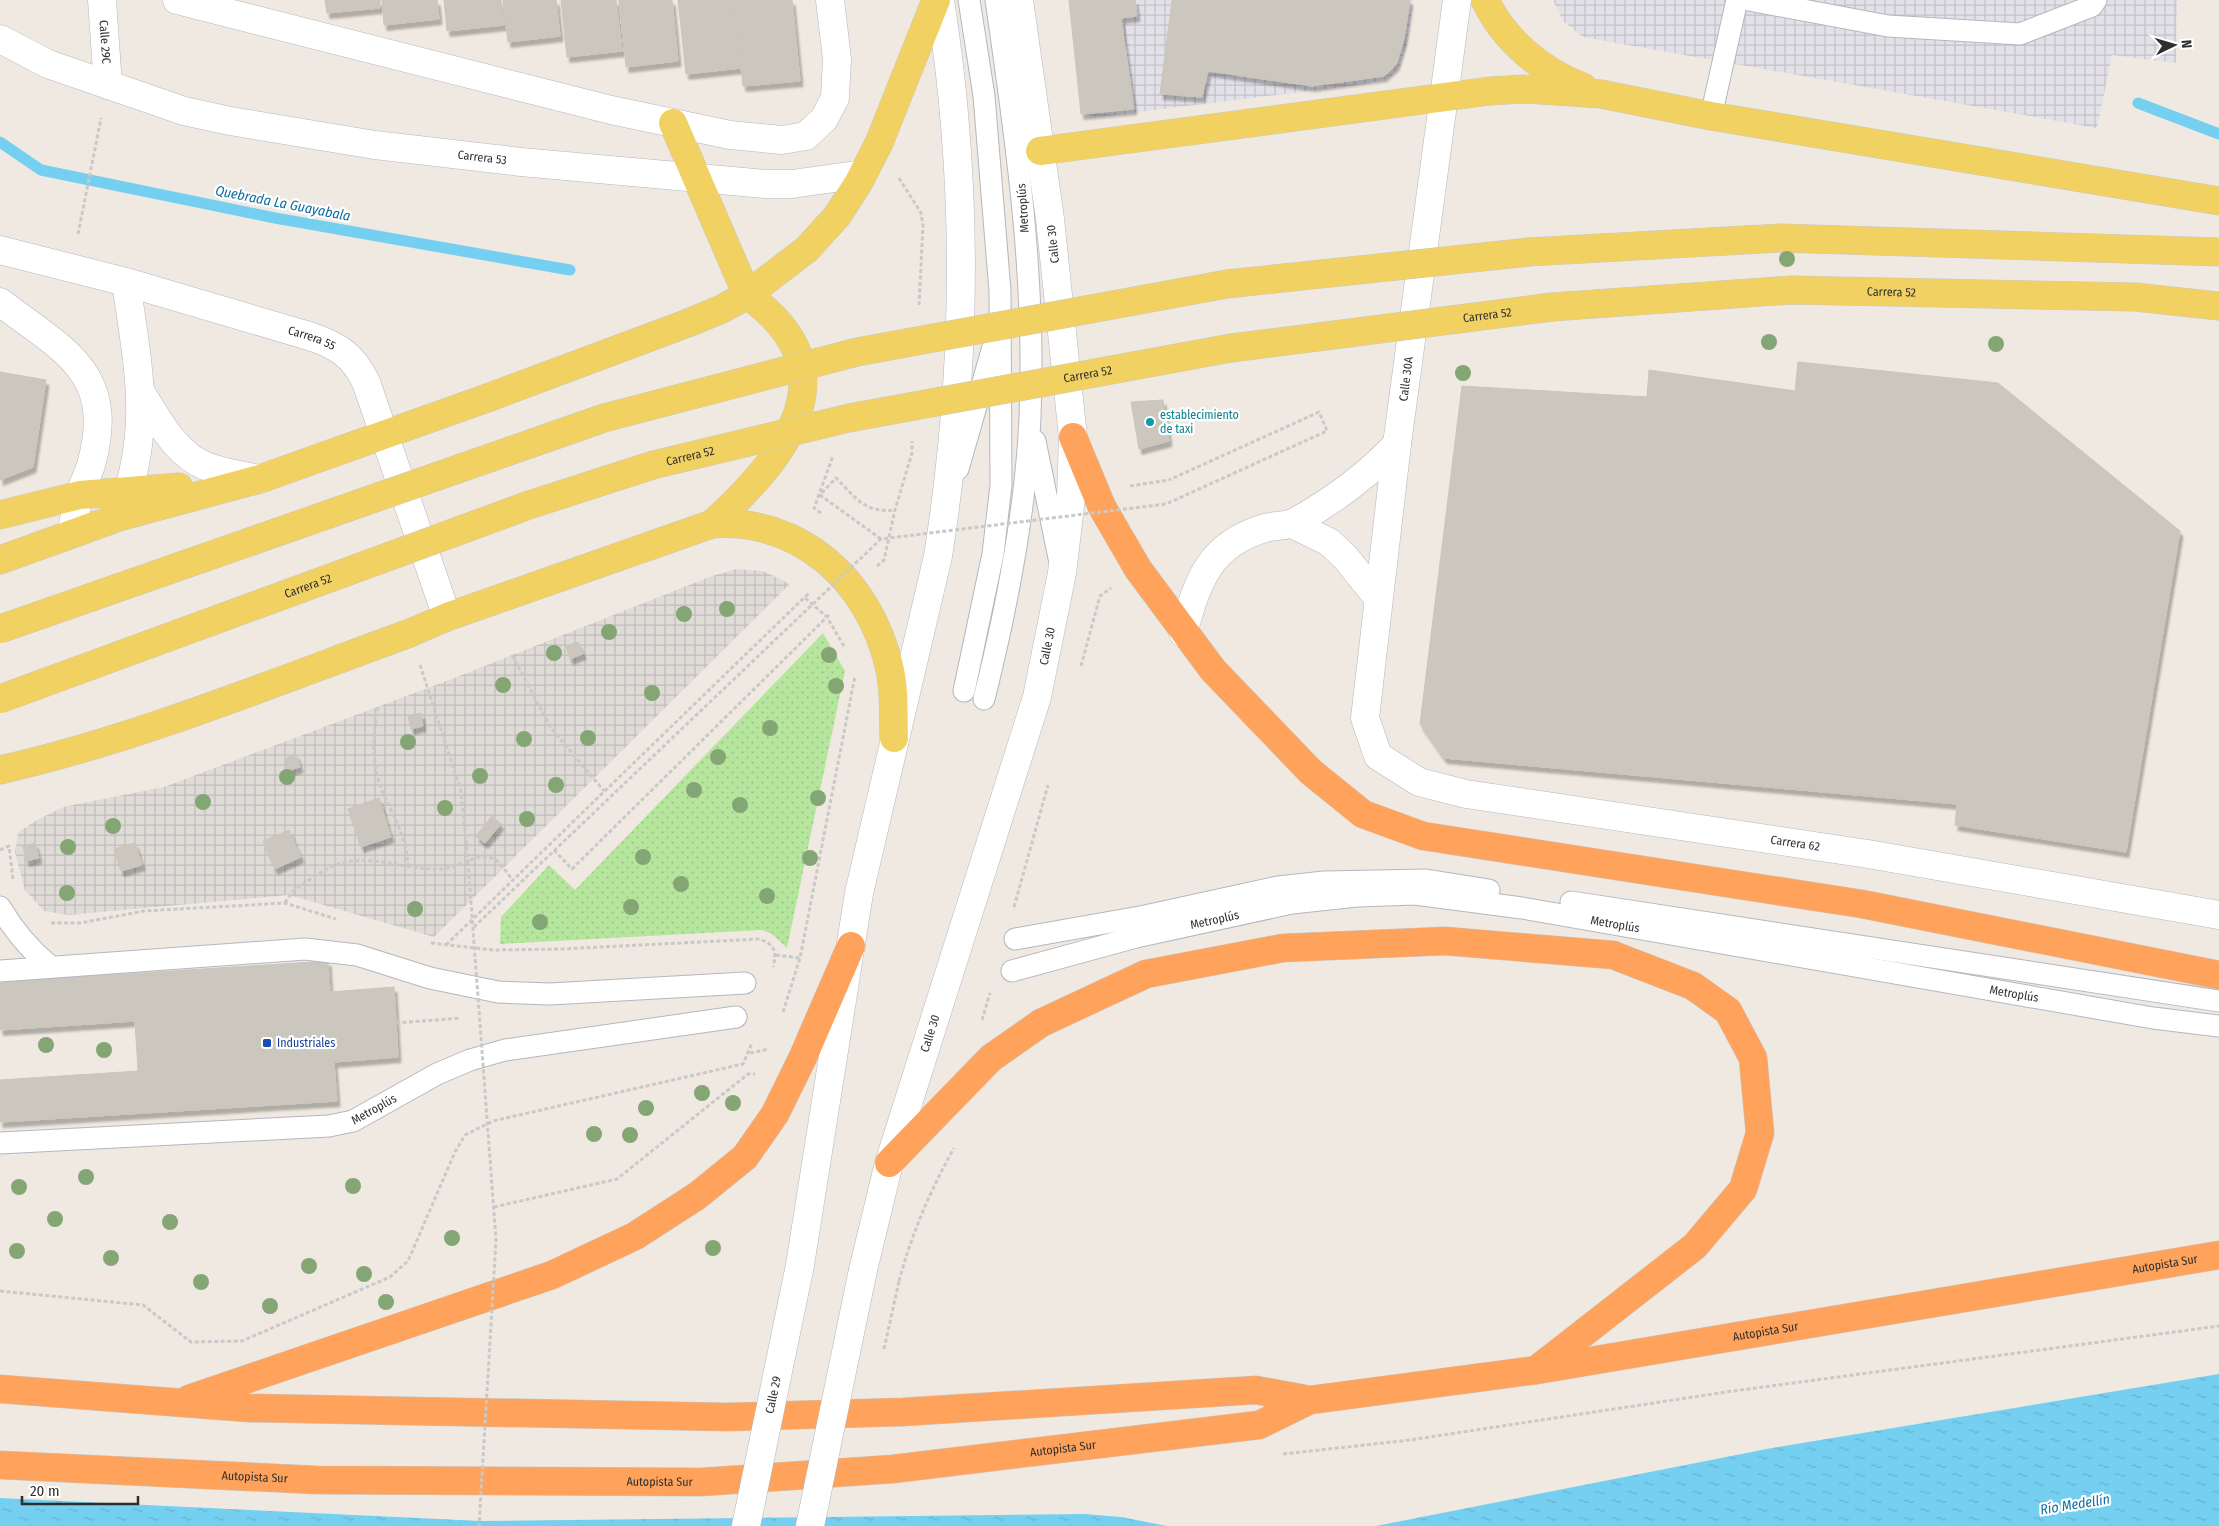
<svg xmlns="http://www.w3.org/2000/svg" width="2219" height="1526" font-family="'Fira Sans Condensed',sans-serif">
<defs>
<pattern id="industrial-grid" width="8" height="8" patternUnits="userSpaceOnUse" patternTransform="scale(1.25)"><rect width="8" height="8" fill="#e3e1e8"/><path d="M0 4h8M4 0v8" fill="none" stroke="#c3c1c7"/></pattern>
<pattern id="grass-dots" width="8" height="8" patternUnits="userSpaceOnUse" patternTransform="scale(1.25)"><rect width="8" height="8" fill="#b6e59e"/><path d="M2 2h.1M6 6h.1" fill="none" stroke="#9dc588" stroke-width="1.8" stroke-linecap="round"/></pattern>
<pattern id="plaza-grid" width="8" height="8" patternUnits="userSpaceOnUse" patternTransform="scale(1.25)"><rect width="8" height="8" fill="#dfdcd8"/><path d="M0 4h8M4 0v8" fill="none" stroke="#c0bdba"/></pattern>
<pattern id="water-ripples" width="26" height="14" patternUnits="userSpaceOnUse" patternTransform="scale(1.25)"><rect width="26" height="14" fill="#75cff0"/><path d="M2 4q2-2 4 0t4 0M15 11q2-2 4 0t4 0" fill="none" stroke="#66b2ce"/></pattern>
<filter id="shadow"><feDropShadow dx="3" dy="5.5" stdDeviation="1" flood-color="#0004"/></filter>
</defs>
<rect width="100%" height="100%" fill="#efe9e1"/>
<path fill="url(#industrial-grid)" d="M1069 0H1413L1408 40 1401 65 1390 78 1366 84 1090 118Z
M1553 0H2177L2176 63 2112 55 2097 128 1583 37 1563 21Z"/>
<path fill="url(#grass-dots)" d="M823 633 845 671 787 948 772 934 761 930 500 944 501 917 549 865 575 890Z"/>
<path fill="url(#plaza-grid)" d="M736 569 763 571 790 584 434 937 289 895 68 915 44 911 25 890 15 852 18 833 35 821 63 807 164 787 449 680 712 576Z"/>
<path fill="url(#water-ripples)" d="M2219 1374V1526H1376L1772 1448Z
M0 1498 481 1521 1085 1514 1121 1517 1167 1526H0Z"/>
<g fill="none" stroke-linecap="round" stroke-linejoin="round">
<path stroke="#75cff0" stroke-width="11" d="M2138 103 2219 134
M0 142 41 170 275 218 570 270"/>
</g>
<path fill="#cbc7bf" stroke="#cbc5ba" filter="url(#shadow)" d="M325 0H380V8L327 13Z
M382 0H437L439 19 384 25Z
M444 0H501L504 25 447 31Z
M503 0H556L560 36 508 42Z
M561 0H616L622 51 567 57Z
M619 0H672L678 61 626 67Z
M678 0H733L741 68 686 74Z
M734 0H792L800 81 743 86Z
M1069 0H1135L1137 16 1121 18 1134 109 1081 114Z
M1172 0H1410L1404 39 1396 65 1384 76 1312 86 1208 71 1202 97 1160 94Z
M1798 362 1998 383 2180 531 2126 852 1955 825 1957 804 1444 758 1420 724 1462 386 1647 397 1649 370 1795 391Z
M0 372 46 380 33 467 0 480Z
M1163 400 1169 441 1139 449 1131 402Z
M578 642 583 654 570 659 566 646Z
M421 713 423 726 411 729 408 716Z
M296 754 300 767 288 771 284 759Z
M379 798 391 837 361 847 348 809Z
M492 816 501 824 485 843 476 836Z
M289 830 301 857 275 869 263 841Z
M35 843 39 858 26 861 23 846Z
M135 843 142 865 121 871 114 849Z
M328 961 330 992 394 987 398 1057 334 1062 337 1101 0 1122V1080L138 1071 135 1021 0 1030V982Z"/>
<g fill="none" stroke-linecap="round" stroke-linejoin="round">
<defs>
<g id="lane">
<path d="M1749 0 1888 26 2020 34 2092 6 2096 0"/>
<path d="M1711 116 1737 0"/>
<path d="M1035 441 1059 558"/>
<path d="M958 469 993 347"/>
<path d="M964 691 993 554 1001 485 1000 291 984 96 969 0"/>
<path d="M984 699C1007 607 1026 511 1030 417 1036 277 1016 138 996 0"/>
<path d="M1571 902 2219 1001"/>
<path d="M0 907C14 931 29 949 51 967"/>
<path d="M1015 939 1145 916 1278 887 1324 882 1426 880 1489 890"/>
<path d="M0 971 305 949 357 955 430 978 498 992 550 994 745 983"/>
<path id="s1" d="M1012 971 1136 937 1292 903 1357 896 1415 894 1522 908 2153 1018 2219 1026"/>
<path id="s2" d="M0 1143 329 1126 353 1121 437 1074 470 1060 505 1050 736 1017"/>
</g>
<g id="street">
<path id="s3" d="M102 0 108 85"/>
<path d="M177 0 611 110 730 135 782 140 806 136 824 119 835 98 837 59 830 0"/>
</g>
<g id="secondary">
<path id="s4" d="M1457 0 1397 444 1365 718 1378 756 1419 782 1466 794 1868 854 2219 915"/>
<path id="s5" d="M0 39 48 64 184 111 230 121 375 145 521 162 766 184H792L863 174"/>
<path id="s6" d="M0 250 126 282 309 336C337 345 353 355 366 382L447 617"/>
<path d="M0 302C64 351 117 372 91 465 88 475 83 484 80 493 76 506 74 521 71 534"/>
<path d="M142 394C158 420 177 456 208 467 225 473 243 476 260 479"/>
<path d="M121 513C153 428 138 368 126 282"/>
<path d="M1292 524 1329 542 1345 557 1378 598"/>
<path d="M1183 633C1198 581 1208 545 1265 528 1274 525 1286 527 1295 522 1333 501 1367 476 1397 444"/>
<path d="M800 1265 859 893 938 556C967 372 969 184 940 0"/>
<path id="s7" d="M863 1270 889 1163 1037 697 1062 573 1071 498 1073 437 1050 219 1019 0"/>
</g>
<g id="primary">
<path d="M1485 0C1504 40 1542 72 1583 87"/>
<path d="M673 123 747 295C855 371 786 457 712 524"/>
<path d="M1040 151 1490 91 1523 89 1601 94 1711 116 2219 201"/>
<path d="M1529 252 1781 238 2219 252"/>
<path id="s8" d="M1552 307 1791 290 2135 297 2219 306"/>
<path d="M0 515 80 495 179 487"/>
<path d="M0 560 119 517 260 479 490 397 688 323 722 309 747 295 807 249 837 216 859 182 879 143 936 0"/>
<path d="M0 770C140 738 275 682 410 633L447 617 712 524C801 518 869 581 889 666 895 689 893 715 894 738"/>
</g>
<g id="highway">
<path d="M1073 437 1102 507 1138 569 1213 670 1311 772 1363 814 1423 836 1862 904 2219 975"/>
<path d="M889 1163 991 1058 1041 1023 1146 974 1283 948 1445 941 1613 955 1693 986 1728 1011 1753 1058 1760 1133 1743 1189 1695 1246 1540 1367"/>
<path d="M0 1389 249 1408 728 1417 903 1412 1256 1390 1310 1400"/>
<path d="M189 1399 552 1275 635 1236 697 1196 745 1157 775 1114 803 1057 851 946"/>
<path id="s9" d="M0 1465 317 1480 701 1482 893 1469 1259 1425 1310 1400 1537 1370 2219 1255"/>
</g>
</defs>
<use href="#lane" stroke="#b4b7c1" stroke-width="23"/>
<use href="#street" stroke="#b4b7c1" stroke-width="29"/>
<use href="#secondary" stroke="#b4b7c1" stroke-width="29"/>
<use href="#primary" stroke="#c9c9c9" stroke-width="29"/>
<use href="#highway" stroke="#c9c9c9" stroke-width="29"/>
<path stroke="#c9c9c9" stroke-width="3" stroke-dasharray="4 2.5" stroke-linecap="butt" d="M899 178 921 213 923 226 919 305
M78 234 101 118
M1130 486 1169 480
M821 513 814 508 833 456
M881 539 820 495 836 478C856 498 864 513 895 510
M877 566 884 560 895 510 912 453V441
M829 615 827 617 845 648
M512 655 551 728 604 791
M420 665 461 791 468 862
M1081 666 1100 596 1111 588
M378 707C372 737 371 769 385 797 395 819 407 840 408 866
M0 850 9 846 13 879
M554 850 572 869 827 617 804 597
M285 903C292 890 300 886 312 878 361 844 389 870 441 869 457 869 477 852 492 858 500 861 507 874 513 880
M1014 907 1048 785
M51 923H80L144 911 285 903 336 919
M431 943 493 950 561 949 760 939C775 945 777 952 773 967
M446 945 810 592
M776 955 800 958
M783 1012 800 958 855 676
M982 1020 990 993
M396 1023 460 1018
M750 1053 769 1049
M494 1207 617 1179 748 1074H755
M899 1281C912 1233 930 1191 954 1148
M0 1291 143 1305 191 1342 242 1341 390 1277 408 1261 455 1152 465 1135 493 1121 743 1064 752 1043
M1283 1454 1410 1440 1726 1392 2219 1326"/>
<use href="#lane" stroke="#fff" stroke-width="21"/>
<use href="#street" stroke="#fff" stroke-width="28"/>
<use href="#secondary" stroke="#fff" stroke-width="28"/>
<use href="#primary" stroke="#f2d163" stroke-width="28"/>
<use href="#highway" stroke="#ffa35c" stroke-width="28"/>
<defs>
<g id="secondary-bridge">
<path id="s10" d="M746 1526 800 1265"/>
<path d="M810 1526 863 1270"/>
</g>
<g id="primary-bridge">
<path d="M0 629 604 418 857 352 1227 284 1529 252"/>
<path id="s11" d="M0 699 529 505 653 465 849 418 1231 348 1552 307"/>
</g>
</defs>
<use href="#secondary-bridge" stroke="#b4b7c1" stroke-width="29" stroke-linecap="butt"/>
<use href="#primary-bridge" stroke="#c9c9c9" stroke-width="29" stroke-linecap="butt"/>
<path stroke="#c9c9c9" stroke-width="3" stroke-dasharray="4 2.5" stroke-linecap="butt" d="M468 862 496 1240 479 1526
M474 927 881 539 1166 504 1327 431 1319 412 1169 480
M884 1349 899 1281"/>
<use href="#secondary-bridge" stroke="#fff" stroke-width="28"/>
<use href="#primary-bridge" stroke="#f2d163" stroke-width="28"/>
</g>
<g fill="#84a574">
<circle cx="1787" cy="259" r="8"/>
<circle cx="1769" cy="342" r="8"/>
<circle cx="1996" cy="344" r="8"/>
<circle cx="1463" cy="373" r="8"/>
<circle cx="727" cy="609" r="8"/>
<circle cx="684" cy="614" r="8"/>
<circle cx="609" cy="632" r="8"/>
<circle cx="554" cy="653" r="8"/>
<circle cx="829" cy="655" r="8"/>
<circle cx="503" cy="685" r="8"/>
<circle cx="836" cy="686" r="8"/>
<circle cx="652" cy="693" r="8"/>
<circle cx="770" cy="728" r="8"/>
<circle cx="588" cy="738" r="8"/>
<circle cx="524" cy="739" r="8"/>
<circle cx="408" cy="742" r="8"/>
<circle cx="718" cy="757" r="8"/>
<circle cx="480" cy="776" r="8"/>
<circle cx="287" cy="777" r="8"/>
<circle cx="556" cy="785" r="8"/>
<circle cx="694" cy="790" r="8"/>
<circle cx="818" cy="798" r="8"/>
<circle cx="203" cy="802" r="8"/>
<circle cx="740" cy="805" r="8"/>
<circle cx="445" cy="808" r="8"/>
<circle cx="527" cy="819" r="8"/>
<circle cx="113" cy="826" r="8"/>
<circle cx="68" cy="847" r="8"/>
<circle cx="643" cy="857" r="8"/>
<circle cx="810" cy="858" r="8"/>
<circle cx="681" cy="884" r="8"/>
<circle cx="67" cy="893" r="8"/>
<circle cx="767" cy="896" r="8"/>
<circle cx="631" cy="907" r="8"/>
<circle cx="415" cy="909" r="8"/>
<circle cx="540" cy="922" r="8"/>
<circle cx="46" cy="1045" r="8"/>
<circle cx="104" cy="1050" r="8"/>
<circle cx="702" cy="1093" r="8"/>
<circle cx="733" cy="1103" r="8"/>
<circle cx="646" cy="1108" r="8"/>
<circle cx="594" cy="1134" r="8"/>
<circle cx="630" cy="1135" r="8"/>
<circle cx="86" cy="1177" r="8"/>
<circle cx="353" cy="1186" r="8"/>
<circle cx="19" cy="1187" r="8"/>
<circle cx="55" cy="1219" r="8"/>
<circle cx="170" cy="1222" r="8"/>
<circle cx="452" cy="1238" r="8"/>
<circle cx="713" cy="1248" r="8"/>
<circle cx="17" cy="1251" r="8"/>
<circle cx="111" cy="1258" r="8"/>
<circle cx="309" cy="1266" r="8"/>
<circle cx="364" cy="1274" r="8"/>
<circle cx="201" cy="1282" r="8"/>
<circle cx="386" cy="1302" r="8"/>
<circle cx="270" cy="1306" r="8"/>
</g>
<circle fill="#0f9aa8" stroke="#fff" stroke-width="2" cx="1150" cy="422" r="5"/>
<rect fill="#1a4fb4" stroke="#fff" stroke-width="2" x="262" y="1038" width="10" height="10" rx="2.5"/>
<g text-anchor="middle" stroke-width="4.5" stroke-linejoin="round" paint-order="stroke">
<g font-size="12" fill="#2e2e2e" stroke="#fff">
<text dy="4" stroke="none"><textPath href="#s3" startOffset="42">Calle 29C</textPath></text>
<text dy="4" stroke="none"><textPath href="#s5" startOffset="500">Carrera 53</textPath></text>
<text transform="translate(1023 208) rotate(-94)" y="4">Metroplús</text>
<text transform="translate(1053 244) rotate(-96)" y="4">Calle 30</text>
<text dy="4" stroke="none"><textPath href="#s8" startOffset="340">Carrera 52</textPath></text>
<text dy="4" stroke="none"><textPath href="#s11" startOffset="1542">Carrera 52</textPath></text>
<text dy="4" stroke="none"><textPath href="#s6" startOffset="324">Carrera 55</textPath></text>
<text dy="4" stroke="none"><textPath href="#s11" startOffset="1138">Carrera 52</textPath></text>
<text transform="translate(1406 379) rotate(-83)" y="4">Calle 30A</text>
<text dy="4" stroke="none"><textPath href="#s11" startOffset="732">Carrera 52</textPath></text>
<text dy="4" stroke="none"><textPath href="#s11" startOffset="328">Carrera 52</textPath></text>
<text dy="4" stroke="none"><textPath href="#s7" startOffset="651">Calle 30</textPath></text>
<text dy="4" stroke="none"><textPath href="#s4" startOffset="1194">Carrera 62</textPath></text>
<text dy="4" stroke="none"><textPath href="#s1" startOffset="209">Metroplús</textPath></text>
<text dy="4" stroke="none"><textPath href="#s1" startOffset="614">Metroplús</textPath></text>
<text dy="4" stroke="none"><textPath href="#s1" startOffset="1019">Metroplús</textPath></text>
<text dy="4" stroke="none"><textPath href="#s7" startOffset="246">Calle 30</textPath></text>
<text dy="4" stroke="none"><textPath href="#s2" startOffset="378">Metroplús</textPath></text>
<text dy="4" stroke="none"><textPath href="#s9" startOffset="2185">Autopista Sur</textPath></text>
<text dy="4" stroke="none"><textPath href="#s9" startOffset="1780">Autopista Sur</textPath></text>
<text dy="4" stroke="none"><textPath href="#s10" startOffset="134">Calle 29</textPath></text>
<text dy="4" stroke="none"><textPath href="#s9" startOffset="1065">Autopista Sur</textPath></text>
<text dy="4" stroke="none"><textPath href="#s9" startOffset="255">Autopista Sur</textPath></text>
<text dy="4" stroke="none"><textPath href="#s9" startOffset="660">Autopista Sur</textPath></text>
</g>
<g font-size="12" fill="#0d838f" stroke="#fff" text-anchor="start">
<text x="1160" y="419">establecimiento<tspan x="1160" dy="14">de taxi</tspan></text>
</g>
<g font-size="12" fill="#164399" stroke="#fff" text-anchor="start">
<text x="277" y="1047">Industriales</text>
</g>
<g font-size="14" font-style="italic" fill="#0d6fa3" stroke="#fff">
<text transform="translate(283 203) rotate(11)" y="5">Quebrada La Guayabala</text>
<text transform="translate(2075 1504) rotate(-9)" y="5">Río Medellín</text>
</g>
</g>
<g transform="translate(2174 45) rotate(85)" stroke="#ffffff" stroke-width="4" paint-order="stroke">
<path d="M0-4L9 19L0 12L-9 19Z" fill="#2e2e2e"/>
<text y="-8" font-size="14" font-weight="bold" text-anchor="middle" fill="#2e2e2e">N</text>
</g>
<path d="M22 1496v8h116v-8" fill="none" stroke="#2e2e2e" stroke-width="2.5"/>
<text x="30" y="1496" font-size="15" fill="#2e2e2e" stroke="#ffffff" stroke-width="4" paint-order="stroke">20 m</text>
</svg>
